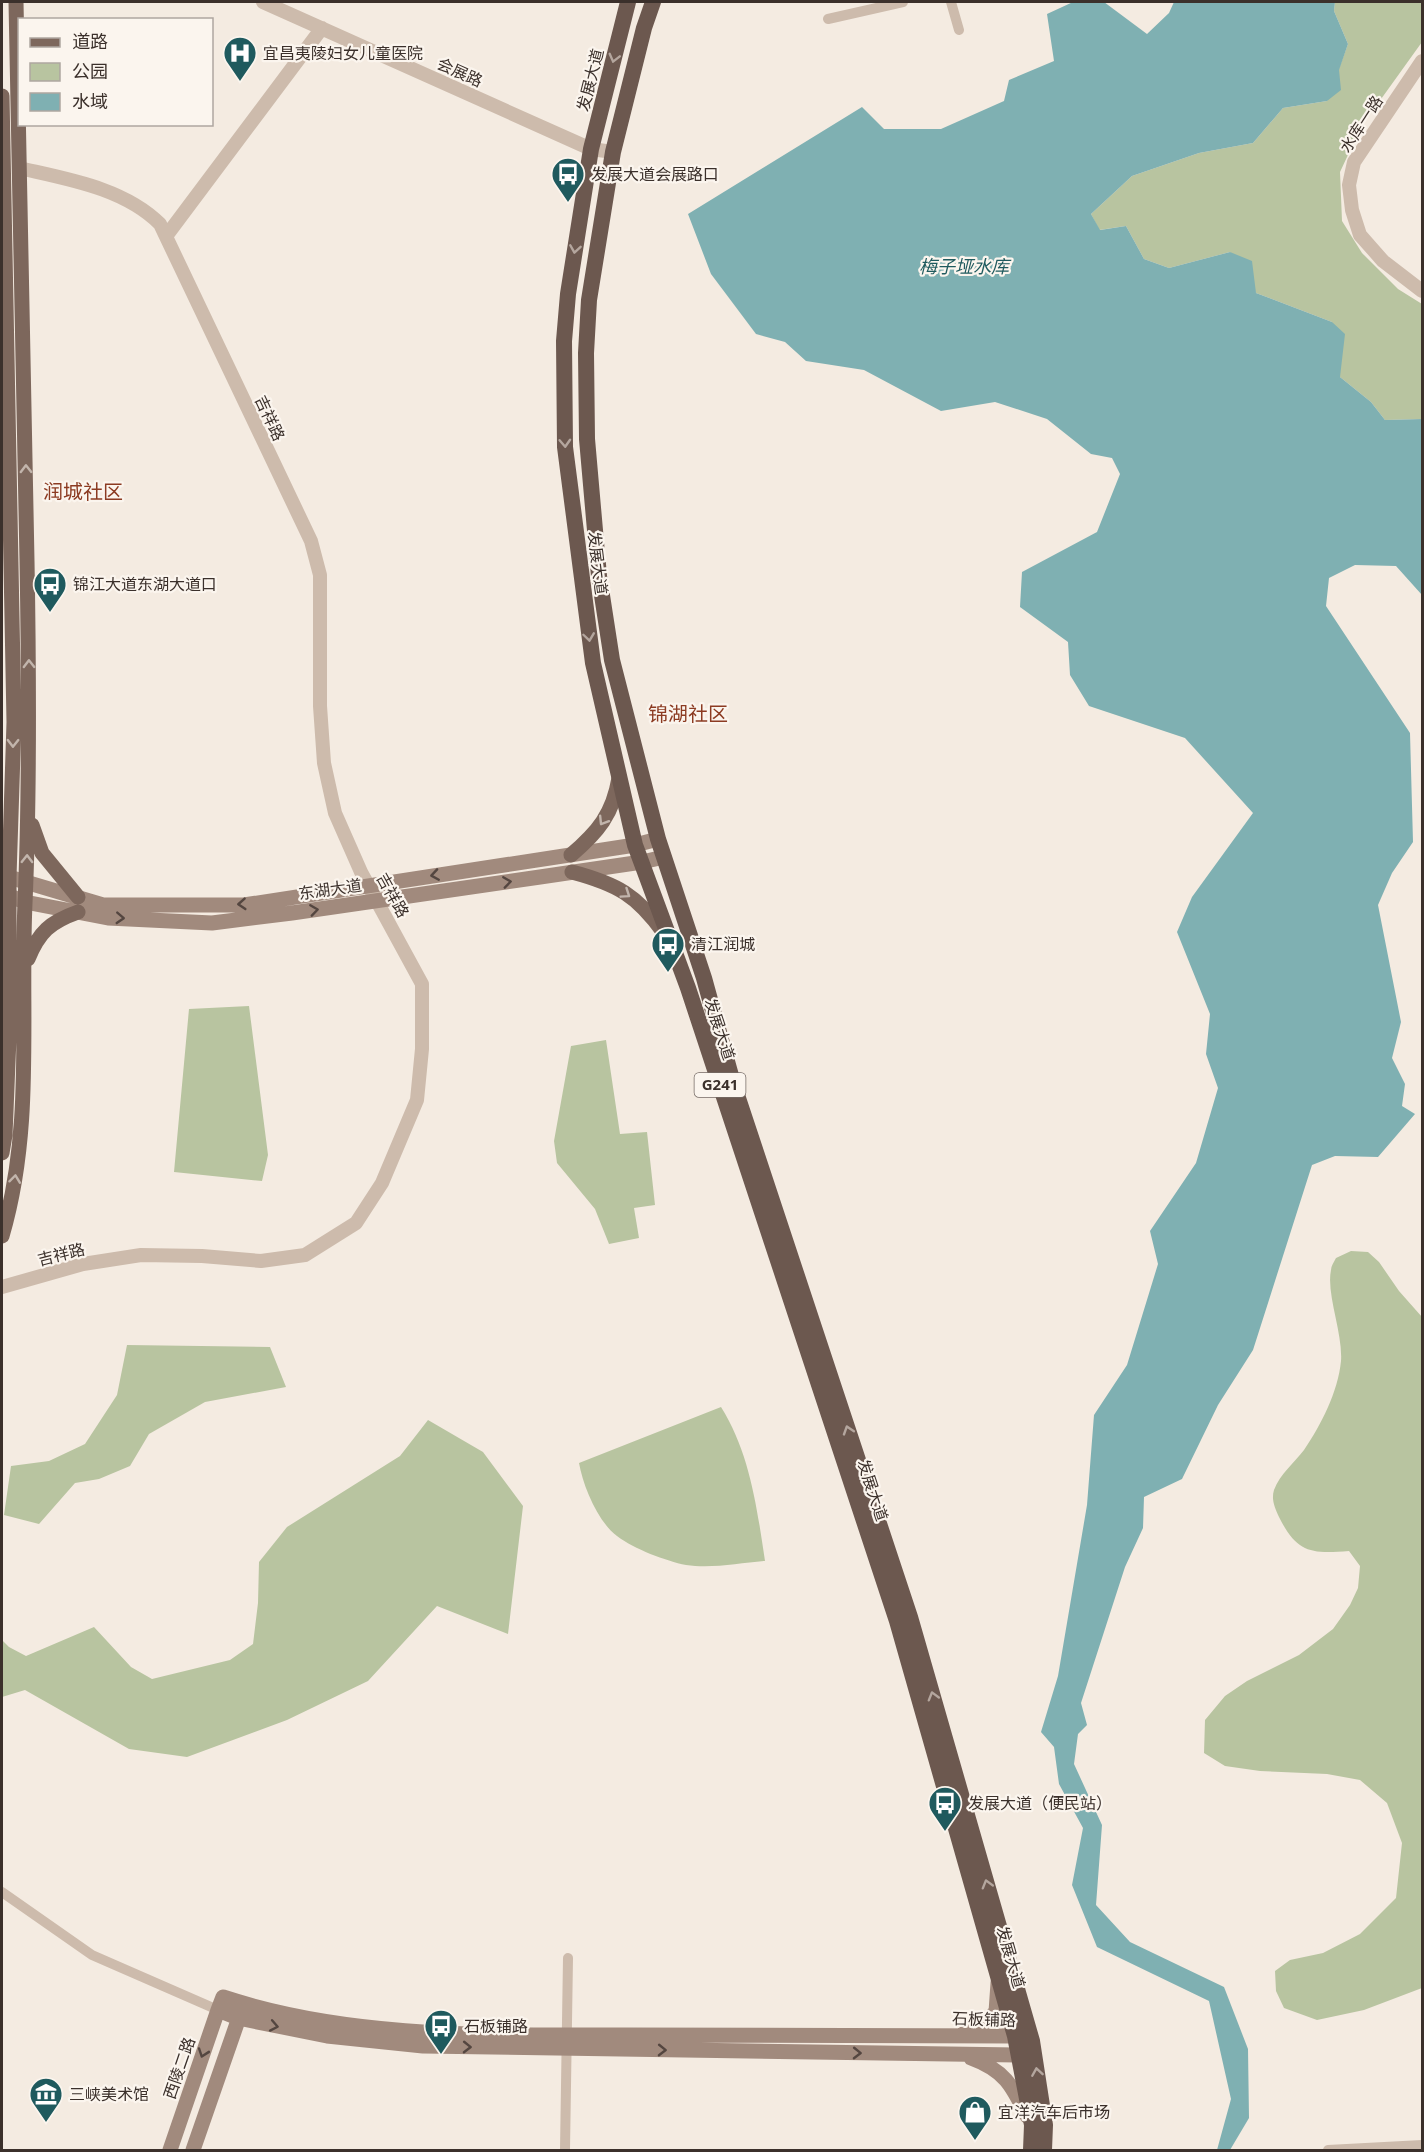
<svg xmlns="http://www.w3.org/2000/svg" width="1424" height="2152" font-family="'Noto Sans','Noto Sans SC',sans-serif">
<rect width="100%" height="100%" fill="#f4ebe1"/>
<path fill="#b8c4a0" d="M1335 2H1422V42L1361 127 1340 172 1342 221 1362 253 1398 289 1422 304V419L1385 420 1371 402 1340 377 1332 322 1256 293 1230 252 1169 268 1144 259 1126 226 1099 230 1091 214 1132 176 1199 153 1253 143 1283 108 1327 101 1348 44 1334 11Z
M249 1006 268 1155 262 1181 174 1172 189 1009Z
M606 1040 620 1134 647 1132 655 1205 634 1208 639 1238 609 1244 595 1209 557 1163 554 1141 571 1046Z
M1351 1251 1368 1252 1379 1262 1399 1291 1422 1317V1988L1364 2010 1317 2020 1284 2008 1276 1991 1275 1971 1290 1960 1323 1953 1360 1934 1396 1898 1402 1843 1387 1803 1360 1780 1327 1774 1260 1771 1225 1766 1204 1753 1205 1720 1225 1696 1247 1681 1299 1655 1333 1629 1350 1605 1358 1588 1360 1566 1349 1551C1311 1554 1297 1553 1279 1517 1275 1508 1271 1500 1274 1490 1280 1474 1294 1463 1304 1450 1321 1425 1338 1392 1341 1361 1343 1333 1326 1294 1331 1270 1331 1266 1334 1262 1336 1258Z
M127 1345 270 1347 286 1387 205 1402 149 1434 130 1466 99 1479 75 1483 39 1524 4 1515 11 1466 49 1461 85 1444 117 1395Z
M721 1407C750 1453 757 1508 765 1561 740 1563 711 1569 686 1565 666 1561 634 1549 617 1536 598 1522 583 1486 579 1463Z
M428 1420 483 1452 523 1506 508 1634 437 1606 368 1681 287 1720 187 1757 129 1749 25 1690 2 1697V1640L9 1647 26 1656 94 1627 131 1667 152 1679 230 1660 253 1644 258 1603 259 1562 287 1527 400 1456Z"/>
<path fill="#7fb0b2" d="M1073 2H1104L1147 34 1169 13 1174 2H1335L1334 11 1348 44 1339 70 1341 90 1327 101 1283 108 1253 143 1199 153 1132 176 1091 214 1100 230 1126 226 1144 259 1169 268 1230 252 1252 261 1256 293 1332 322 1345 334 1340 377 1371 402 1385 420 1422 419V595L1396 566 1355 565 1329 578 1326 606 1410 733 1413 842 1392 873 1378 905 1401 1022 1392 1058 1405 1084 1402 1106 1415 1114 1378 1157 1335 1156 1312 1165 1253 1350 1218 1405 1182 1479 1144 1497 1143 1528 1125 1567 1081 1703 1087 1725 1078 1734 1074 1764 1102 1825 1096 1905 1130 1942 1224 1987 1248 2049 1249 2118 1230 2150H1217L1231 2099 1209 2001 1097 1947 1072 1885 1083 1828 1059 1784 1054 1747 1041 1732 1058 1676 1087 1505 1094 1415 1127 1365 1158 1264 1150 1231 1196 1163 1218 1088 1206 1054 1210 1014 1177 932 1192 897 1253 813 1185 738 1089 706 1070 675 1068 642 1020 607 1022 572 1097 532 1120 474 1112 458 1091 454 1047 419 995 402 941 411 864 370 806 361 785 342 756 334 711 274 688 214 862 107 884 129H941L1004 101 1009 80 1054 61 1047 14Z"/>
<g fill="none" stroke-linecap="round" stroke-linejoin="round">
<path stroke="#cdbbac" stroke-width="10" d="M951 2 959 30
M828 19 903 2
M2 1892 92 1955 218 2010
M565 2150 568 1958
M1328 2150 1422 2145"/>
<path stroke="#cdbbac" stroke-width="14" d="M263 2 591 149 613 152
M1422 61 1354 162 1349 185 1352 210 1360 235 1383 261 1422 291
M167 235 322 28
M2 1287 83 1264 141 1255 202 1256 261 1261 305 1255 356 1223 382 1183 417 1100 422 1049V984L361 872 335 813 324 763 320 706V575L311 541 160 224C124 188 67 179 19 168"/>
<path stroke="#a18a7d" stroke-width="15" d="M2 875 103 905H244L635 845 658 839
M2 893 25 902 108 918 212 923 292 913 540 877 642 862 664 857
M963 2034 976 2029 996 2012 998 1983
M971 2058C1004 2070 1012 2085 1027 2116
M170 2150 218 2010 223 1997C351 2039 490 2035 624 2035 754 2035 884 2036 1015 2036L1032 2041 1017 2055 423 2046 327 2036 238 2018 218 2010
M193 2150 242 2009"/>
<path stroke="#7d675c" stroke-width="15" d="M2 96 14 722 9 877V1038L5 1135 2 1153
M32 825 42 853 78 897
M571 855C598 832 613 814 619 778
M572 872C617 884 637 895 664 933
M28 959C39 932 50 922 78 912
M2 1236C34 1128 20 1014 25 903 30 789 29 675 27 561 25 374 19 188 16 2"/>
<path stroke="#6c584f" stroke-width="16" d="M628 2 591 149 568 294 564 341 565 447 593 663 635 845 688 988 897 1621 1015 2036 1032 2125 1031 2150
M653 2 644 28 613 152 589 300 586 353 587 439 599 576 612 660 658 839 704 978 733 1083 910 1617 1032 2041 1045 2125 1044 2150"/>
</g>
<defs><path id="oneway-chevron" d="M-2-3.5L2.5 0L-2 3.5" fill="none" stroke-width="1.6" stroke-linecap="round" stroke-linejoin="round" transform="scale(1.5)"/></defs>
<g stroke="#b4a69e">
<use href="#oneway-chevron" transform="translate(614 58) rotate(104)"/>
<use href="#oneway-chevron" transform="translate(575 249) rotate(99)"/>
<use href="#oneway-chevron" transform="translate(565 443) rotate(87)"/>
<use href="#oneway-chevron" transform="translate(589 637) rotate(82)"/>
<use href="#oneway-chevron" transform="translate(848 1430) rotate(-108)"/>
<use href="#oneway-chevron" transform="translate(933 1696) rotate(-106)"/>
<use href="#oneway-chevron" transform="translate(987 1884) rotate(-106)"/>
<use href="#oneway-chevron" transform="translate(1037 2072) rotate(-99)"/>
</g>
<g stroke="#c2b5ac">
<use href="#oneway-chevron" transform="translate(26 469) rotate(-91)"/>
<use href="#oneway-chevron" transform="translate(29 664) rotate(-91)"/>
<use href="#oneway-chevron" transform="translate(13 743) rotate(91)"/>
<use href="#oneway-chevron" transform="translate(603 821) rotate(122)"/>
<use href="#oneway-chevron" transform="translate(27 859) rotate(-89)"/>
<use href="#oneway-chevron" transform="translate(626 894) rotate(34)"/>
<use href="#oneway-chevron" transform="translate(15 1179) rotate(-83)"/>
</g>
<g stroke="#544640">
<use href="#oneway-chevron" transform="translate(435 875) rotate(171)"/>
<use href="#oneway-chevron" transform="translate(507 882) rotate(-8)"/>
<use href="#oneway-chevron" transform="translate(242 904) rotate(176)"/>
<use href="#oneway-chevron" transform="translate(314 910) rotate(-8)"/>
<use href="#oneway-chevron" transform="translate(120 918) rotate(3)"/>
<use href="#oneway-chevron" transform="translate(274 2026) rotate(11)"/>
<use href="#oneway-chevron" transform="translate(467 2047) rotate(1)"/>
<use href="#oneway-chevron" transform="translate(662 2050) rotate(1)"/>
<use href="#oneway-chevron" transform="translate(203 2053) rotate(109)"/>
<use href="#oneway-chevron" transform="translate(857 2053) rotate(1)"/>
</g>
<defs>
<symbol id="hospital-pin" viewBox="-11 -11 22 30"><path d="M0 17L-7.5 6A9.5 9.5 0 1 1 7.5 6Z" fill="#1f5a5e" stroke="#fbf5ee"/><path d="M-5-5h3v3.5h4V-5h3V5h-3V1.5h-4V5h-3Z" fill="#fff"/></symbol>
<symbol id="bus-pin" viewBox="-11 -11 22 30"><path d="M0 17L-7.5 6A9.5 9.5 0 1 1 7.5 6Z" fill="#1f5a5e" stroke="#fbf5ee"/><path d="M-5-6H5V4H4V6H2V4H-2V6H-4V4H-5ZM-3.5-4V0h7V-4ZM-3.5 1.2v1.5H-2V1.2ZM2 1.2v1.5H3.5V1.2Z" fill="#fff"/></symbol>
<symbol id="museum-pin" viewBox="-11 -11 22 30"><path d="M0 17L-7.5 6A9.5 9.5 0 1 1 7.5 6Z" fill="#1f5a5e" stroke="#fbf5ee"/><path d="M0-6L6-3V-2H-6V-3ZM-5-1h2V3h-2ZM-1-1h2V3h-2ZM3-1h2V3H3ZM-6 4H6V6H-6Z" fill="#fff"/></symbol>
<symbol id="shop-pin" viewBox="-11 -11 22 30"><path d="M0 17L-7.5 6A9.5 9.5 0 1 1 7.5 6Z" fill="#1f5a5e" stroke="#fbf5ee"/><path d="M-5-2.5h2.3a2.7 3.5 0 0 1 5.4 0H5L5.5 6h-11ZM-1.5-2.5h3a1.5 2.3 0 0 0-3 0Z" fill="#fff"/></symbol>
</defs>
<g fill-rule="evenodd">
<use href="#hospital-pin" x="221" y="34" width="38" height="52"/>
<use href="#bus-pin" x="549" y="155" width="38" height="52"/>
<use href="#bus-pin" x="31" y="565" width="38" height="52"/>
<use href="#bus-pin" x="649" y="925" width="38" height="52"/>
<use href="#bus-pin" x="926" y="1784" width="38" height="52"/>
<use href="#bus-pin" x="422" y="2007" width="38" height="52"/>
<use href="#museum-pin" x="27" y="2075" width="38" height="52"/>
<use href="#shop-pin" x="956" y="2093" width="38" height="52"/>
</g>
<g text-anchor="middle" stroke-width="4.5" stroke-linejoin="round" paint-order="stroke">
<rect fill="#fbf5ee" stroke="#756b66" stroke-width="1.5" x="694.5" y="1073" width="51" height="24" rx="4.5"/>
<g font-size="15" font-weight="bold" fill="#3b302b">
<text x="720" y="1090">G241</text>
</g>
<g font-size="16" fill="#3b302b" stroke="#fbf5ee" text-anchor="start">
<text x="263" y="59">宜昌夷陵妇女儿童医院</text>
<text x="591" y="180">发展大道会展路口</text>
<text x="73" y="590">锦江大道东湖大道口</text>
<text x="691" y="950">清江润城</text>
<text x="968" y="1809">发展大道（便民站）</text>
<text x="464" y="2032">石板铺路</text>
<text x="69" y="2100">三峡美术馆</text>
<text x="998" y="2118">宜洋汽车后市场</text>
</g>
<g font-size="16" fill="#3b302b" stroke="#fbf5ee">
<text transform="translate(460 72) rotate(24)" y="6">会展路</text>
<text transform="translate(590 80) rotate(-76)" y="6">发展大道</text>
<text transform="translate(1361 124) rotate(-57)" y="6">水库一路</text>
<text transform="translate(270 418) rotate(65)" y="6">吉祥路</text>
<text transform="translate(598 563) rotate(83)" y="6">发展大道</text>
<text transform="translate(330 889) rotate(-8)" y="6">东湖大道</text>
<text transform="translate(393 895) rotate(61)" y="6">吉祥路</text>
<text transform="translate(720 1029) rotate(72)" y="6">发展大道</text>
<text transform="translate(61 1254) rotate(-14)" y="6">吉祥路</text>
<text transform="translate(873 1490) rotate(72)" y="6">发展大道</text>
<text transform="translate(1011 1957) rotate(74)" y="6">发展大道</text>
<text transform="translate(984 2019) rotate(2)" y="6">石板铺路</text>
<text transform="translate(179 2068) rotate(-71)" y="6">西陵二路</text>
</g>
<g font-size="18" font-style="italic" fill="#1f5a5e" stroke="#fbf5ee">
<text x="964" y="273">梅子垭水库</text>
</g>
<g font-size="20" fill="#8c3b22" stroke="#fbf5ee">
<text x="83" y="499">润城社区</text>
<text x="688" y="721">锦湖社区</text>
</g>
</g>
<rect width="1424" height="2152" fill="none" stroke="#3b302b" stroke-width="6"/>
<rect x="18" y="18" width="195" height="108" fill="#fbf5ee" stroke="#aea6a0" stroke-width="1.5"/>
<rect x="30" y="38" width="30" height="9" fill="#7d675c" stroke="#aea6a0" stroke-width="1.5"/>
<text x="72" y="48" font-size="18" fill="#3b302b">道路</text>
<rect x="30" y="63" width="30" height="18" fill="#b8c4a0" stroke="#aea6a0" stroke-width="1.5"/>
<text x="72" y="78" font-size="18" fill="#3b302b">公园</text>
<rect x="30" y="93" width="30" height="18" fill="#7fb0b2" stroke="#aea6a0" stroke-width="1.5"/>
<text x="72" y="108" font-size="18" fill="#3b302b">水域</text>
</svg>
